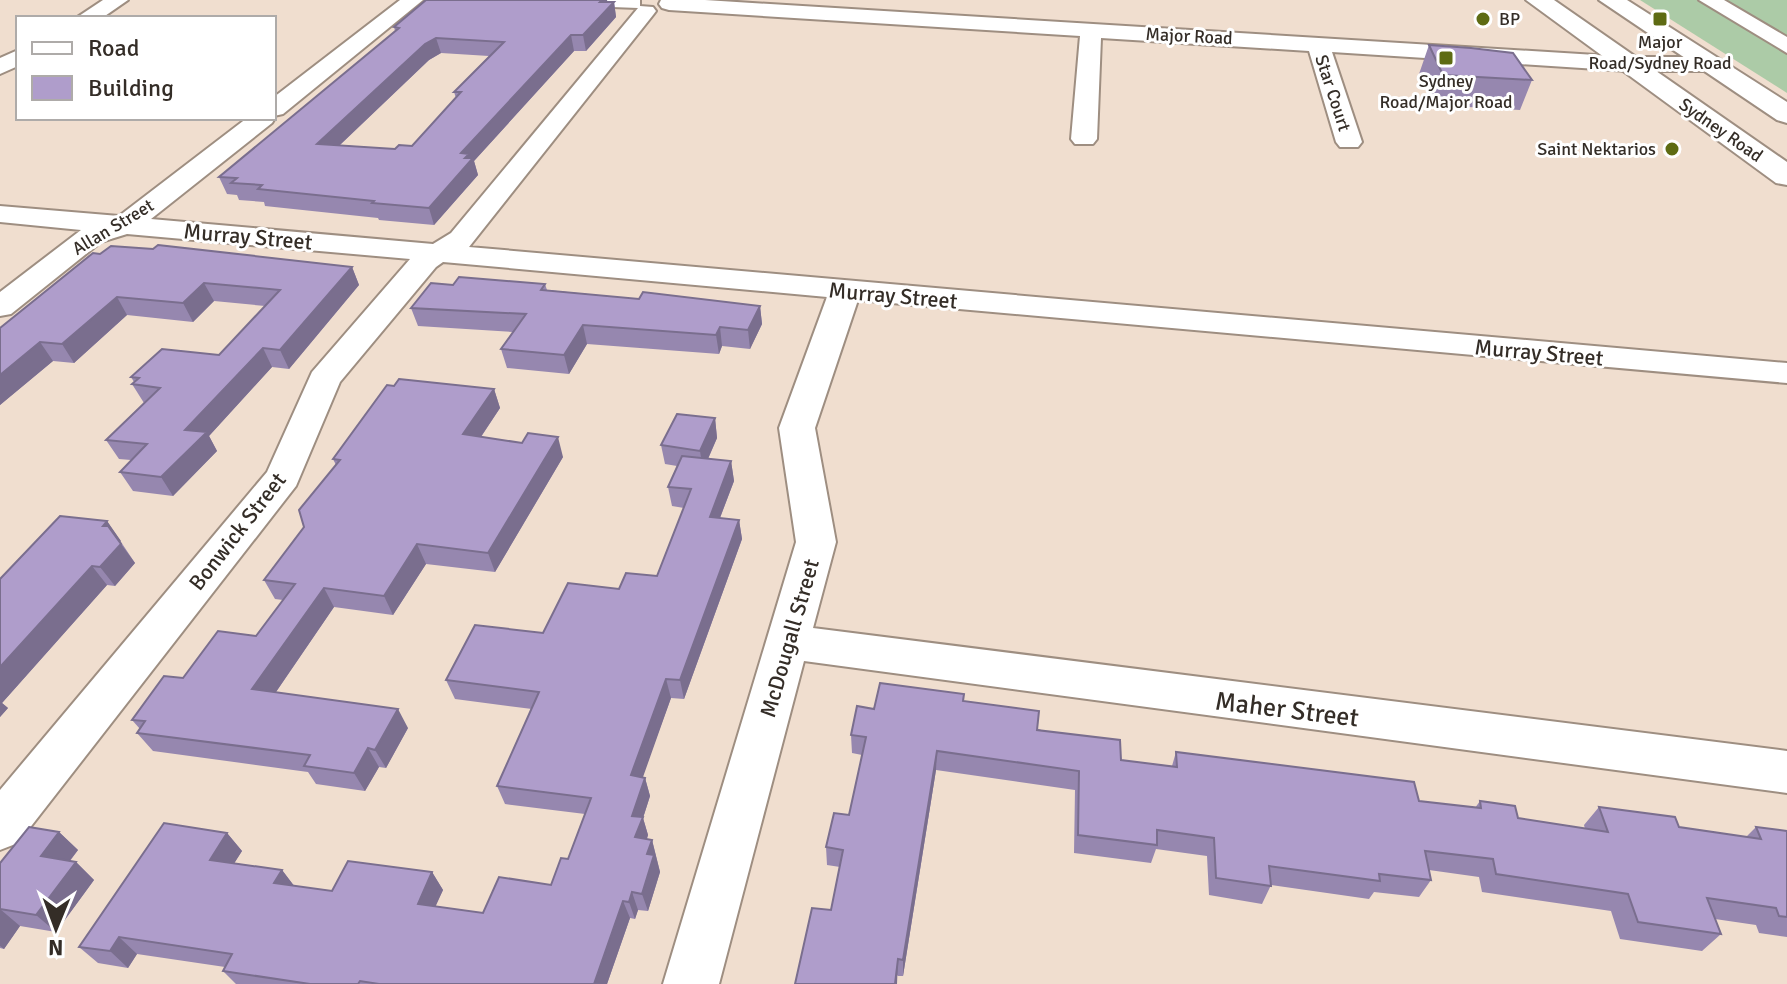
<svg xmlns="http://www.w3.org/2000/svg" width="1787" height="984" font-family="Signika,sans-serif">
<rect width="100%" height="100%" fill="#f0decf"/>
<path fill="#accba7" d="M1640 0H1787V93Z"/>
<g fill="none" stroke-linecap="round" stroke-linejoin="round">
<defs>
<path id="minor" d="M103 0H128L102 18H76Z
M400 0H423L283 114 274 116 275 118 272 123 151 219 433 244 451 233 638 8 585 6 575 0H640V6L653 7 656 11 653 15 469 247 1787 363V383L858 300 815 428 836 542 813 628 1787 751V793L804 661 719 984H663L796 542 779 428 827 297 443 262 436 267 340 382 296 486 18 843 0 850V790L267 472 312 372 410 259 127 234 101 242 11 314 0 316V292L81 230 0 222V206L119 216 247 118H274V97Z
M661 0H705L1628 57H1709L1717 59 1720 64 1717 69 1709 71H1628L1332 52 1362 142 1358 147H1340L1336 142 1309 51 1101 38 1097 139 1093 144H1075L1071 139 1080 36 669 10 662 8 659 4Z
M1699 0H1724L1787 37V53Z
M18 50V66L0 74V58Z"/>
<path id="highway" d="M1526 0H1554L1787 162V185L1776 183Z
M1599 0H1627L1787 102V123L1777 120Z"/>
</defs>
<use href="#minor" stroke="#9e8e81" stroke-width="4"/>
<use href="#highway" stroke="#9e8e81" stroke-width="4"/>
<use href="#minor" fill="#fff" fill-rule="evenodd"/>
<use href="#highway" fill="#fff" fill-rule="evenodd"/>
</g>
<path fill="#9687af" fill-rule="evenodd" d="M608 2H614L616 17 586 51H574L474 161 478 175 434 225 379 220 378 218 265 206 264 202 239 200 237 195 227 194 219 177 395 31 394 27ZM441 53 489 56 454 92 456 98 412 146 395 149 340 145 429 60Z
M1429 45 1532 80 1520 110 1433 105 1419 74Z
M93 253 352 267 359 285 289 369 272 367 209 436 217 451 173 496 133 491 120 472 131 460 119 459 106 440 144 403 132 384 134 382 131 377 219 355 265 306 214 301 193 322 127 315 74 363 53 361 0 405V328Z
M545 284 547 290 639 299 760 306 762 324 750 349 722 346 719 354 587 344 569 374 507 368 501 349 513 332 418 326 411 308 453 285Z
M494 389 500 408 481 437 563 457 495 572 426 564 393 615 334 607 276 692 408 728 386 768 379 767 365 791 316 784 308 772 153 751 137 733 140 729 132 720 183 678 256 636 283 600 275 599 264 580 304 527 336 465 333 459Z
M715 418 717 438 708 459 731 461 734 481 720 518 739 520 742 539 684 699 671 698 642 777 645 778 650 796 643 818 648 835 647 839 652 840 660 872 648 911 638 910 635 919 630 918 607 984H236L223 971 225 967 137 954 128 968 98 963 79 947 227 833 242 851 234 863 282 870 294 886 332 891 432 872 443 890 435 906 483 913 551 885 568 859 585 814 505 804 497 786 532 709 455 699 446 680 543 633 619 589 657 576 684 508 672 506 668 487 677 466 665 464 661 445Z
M107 521 135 563 115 586 107 585 2 703 8 708 0 717V579Z
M964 701 1121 760 1172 766 1176 752 1419 801 1475 808 1480 801 1518 818 1585 829 1584 825 1599 807 1679 827 1746 837 1756 827 1787 831V937L1759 933 1756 925 1715 919 1721 934 1702 951 1620 939 1611 911 1482 892 1479 877 1429 870 1431 880 1419 897 1374 892 1369 899 1271 885 1262 904 1209 895 1207 856 1156 849 1151 863 1074 853 1075 790 936 770 903 976H898L831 910 840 867 827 865 826 847 849 815 862 755 852 753 851 735 874 709Z
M59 832 78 850 70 861 76 862 94 880 56 932 20 926 4 949 0 948V863Z"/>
<path fill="#7a6e8e" d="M602 0H607L609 8 614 2 616 17 586 51 583 35Z
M571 35 574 51 474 161 478 175 434 225 429 208 461 153Z
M436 38 441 53 429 60 324 160 317 144 425 44Z
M352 267 359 285 289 369 280 350Z
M204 283 214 301 193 322 183 303Z
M117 297 127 315 74 363 62 344Z
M760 306 762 324 750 349 748 330Z
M583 325 587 344 569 374 564 355Z
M720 327 722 346 719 354 716 335Z
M40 342 53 361 0 405V375Z
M263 348 272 367 209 436 217 451 173 496 161 477 185 430Z
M494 389 500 408 470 453 463 434Z
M715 418 717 438 703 470 700 451Z
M558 437 563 457 495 572 488 553Z
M731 461 734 481 713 536 710 517Z
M739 520 742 539 684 699 680 680Z
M107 521 121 541 116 545 103 526Z
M121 544 135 563 115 586 100 567Z
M417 544 426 564 393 615 384 596Z
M92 566 107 585 2 703 8 708 0 717V667Z
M324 588 334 607 265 708 252 689Z
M666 679 671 698 637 794 631 775Z
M398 709 408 728 386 768 375 750Z
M368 748 379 767 365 791 354 773Z
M937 751 936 770 903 976V960Z
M645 778 650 796 643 818 648 835 641 855 635 837 632 816Z
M59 832 78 850 60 873 41 856Z
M227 833 242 851 225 878 210 860Z
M652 840 660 872 648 911 642 894 647 854Z
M76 862 94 880 56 932 36 915Z
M282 870 295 887 274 883Z
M432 872 443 890 429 921 418 904Z
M632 892 638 910 635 919 629 902Z
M623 901 630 918 607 984H594Z
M0 909 20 926 4 949 0 946Z
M119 937 137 954 128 968 110 951Z
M898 959 897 984H895Z"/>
<path fill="#af9dcb" stroke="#7a6e8e" stroke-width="2" fill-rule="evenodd" d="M426 0H602L600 2H614L583 35H571L461 153 469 154 465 158H473L429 208 372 203 374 201 258 189 262 185 231 183 237 178 219 177 399 28 394 27ZM436 38 504 42 454 92H461L412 146 399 145 395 149 317 144 425 44Z
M1429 45 1471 48 1513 53 1532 80 1443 75Z
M158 245 352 267 280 350 263 348 185 430 207 432 161 477 120 472 147 444 106 440 160 388 132 384 139 378 131 377 162 349 219 355 280 290 204 283 183 303 117 297 62 344 40 342 0 375V328L93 253 100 254 111 246 153 249Z
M459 277 545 284 541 290 639 299 643 292 760 306 748 330 720 327 716 335 583 325 564 355 501 349 526 314 411 308 431 283 453 285Z
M399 379 494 389 463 434 522 443 528 433 558 437 488 553 417 544 384 596 324 588 252 689 398 709 375 750 368 748 354 773 304 766 310 755 137 733 145 721 132 720 164 676 183 678 218 631 256 636 295 584 264 580 304 527 299 510 340 460 333 459 387 385 394 386Z
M677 414 715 418 700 451 661 445Z
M682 456 731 461 710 517 739 520 680 680 666 679 631 775 645 778 632 816 643 817 635 837 652 840 647 854 654 855 642 894 632 892 629 902 623 901 594 984H379L360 981 358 984H310L223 971 232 954 119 937 110 951 79 947 164 823 227 833 210 860 282 870 274 883 332 891 348 861 432 872 418 904 483 913 499 877 551 885 561 858 568 859 591 798 497 786 539 692 446 680 475 625 543 633 568 583 619 589 626 573 657 576 691 489 668 487Z
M60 516 107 521 103 526H108L121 544 100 567 92 566 0 667V579Z
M880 683 964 694 963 701 1039 711 1037 730 1120 740 1121 760 1177 767 1176 752 1414 782 1419 801 1481 808 1480 801 1515 806 1518 818 1608 832 1599 807 1675 817 1679 827 1761 839 1756 827 1787 831V917L1779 916 1776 908 1707 898 1721 934 1638 922 1628 894 1496 874 1493 859 1425 851 1431 880 1379 874 1380 881 1269 866 1271 886 1216 878 1214 838 1157 830V845L1078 835 1079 771 937 751 903 960 898 959 895 984H795L812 908 831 910 843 850 826 847 834 813 849 815 866 737 851 735 857 706 874 709Z
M29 827 59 832 41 856 76 862 36 915 0 909V863Z"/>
<g fill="#5e6b13" stroke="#fff" stroke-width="3">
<circle cx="1483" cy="19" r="8"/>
<rect x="1652" y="11" width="16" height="16" rx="4"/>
<rect x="1438" y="50" width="16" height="16" rx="4"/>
<circle cx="1672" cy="149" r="8"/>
</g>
<g text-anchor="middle" stroke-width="6" stroke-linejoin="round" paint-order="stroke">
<g font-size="18" fill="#342d27" stroke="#fff">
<text x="1499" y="25" text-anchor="start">BP</text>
<text x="1660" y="48">Major<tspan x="1660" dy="21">Road/Sydney Road</tspan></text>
<text x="1446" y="87">Sydney<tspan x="1446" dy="21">Road/Major Road</tspan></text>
<text x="1656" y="155" text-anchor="end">Saint Nektarios</text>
</g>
<g font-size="18" fill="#342d27" stroke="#fff">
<text transform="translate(1189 36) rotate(3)" y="6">Major Road</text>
<text transform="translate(1333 93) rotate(72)" y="6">Star Court</text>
<text transform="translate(1721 130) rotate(35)" y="6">Sydney Road</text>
<text transform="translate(113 227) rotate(-31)" y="6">Allan Street</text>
</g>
<g font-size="22" fill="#342d27" stroke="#fff">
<text transform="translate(248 236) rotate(5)" y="8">Murray Street</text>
<text transform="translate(893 295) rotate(5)" y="8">Murray Street</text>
<text transform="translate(1539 352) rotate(5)" y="8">Murray Street</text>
<text transform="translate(237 531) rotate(-52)" y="8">Bonwick Street</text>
<text transform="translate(789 638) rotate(-74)" y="8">McDougall Street</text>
</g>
<g font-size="26" fill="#342d27" stroke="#fff">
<text transform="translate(1287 709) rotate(7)" y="9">Maher Street</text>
</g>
</g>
<rect x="16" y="16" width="260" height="104" fill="#ffffff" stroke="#aeaba9" stroke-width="2"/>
<rect x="32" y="42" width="40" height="12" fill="#ffffff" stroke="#aeaba9" stroke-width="2"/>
<text x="88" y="56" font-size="24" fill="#342d27">Road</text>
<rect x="32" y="76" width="40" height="24" fill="#af9dcb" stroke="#aeaba9" stroke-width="2"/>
<text x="88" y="96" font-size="24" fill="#342d27">Building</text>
<g transform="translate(56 928) rotate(181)" stroke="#ffffff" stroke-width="6" paint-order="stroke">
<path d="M0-6L14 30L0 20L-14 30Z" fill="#342d27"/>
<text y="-12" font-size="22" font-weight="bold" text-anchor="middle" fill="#342d27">N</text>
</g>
</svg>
